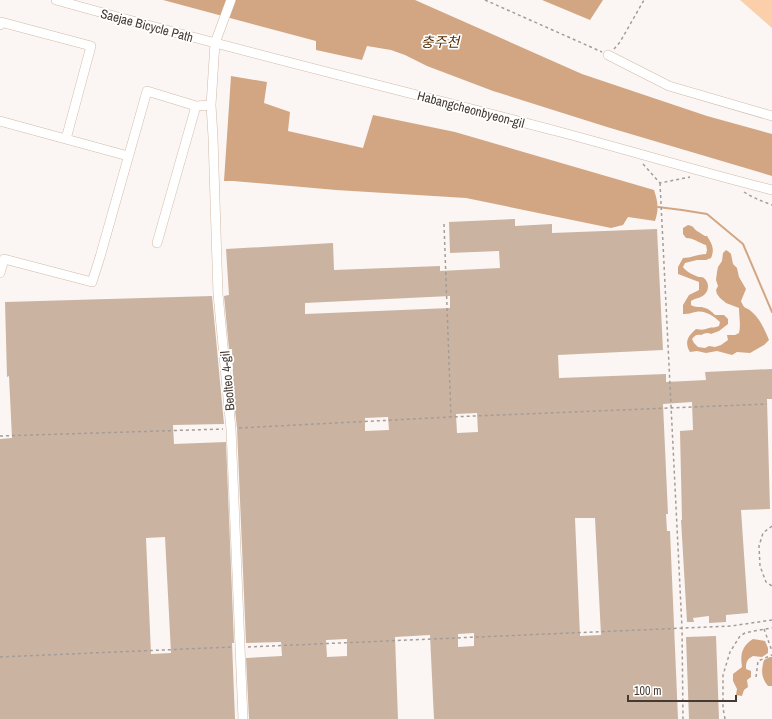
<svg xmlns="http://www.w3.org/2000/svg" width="772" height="719" font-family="'Archivo Narrow','Noto Sans KR',sans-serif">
<rect width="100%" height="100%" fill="#fbf6f3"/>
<path fill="#fccfab" d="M740 0H772V28Z"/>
<path fill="#d2a683" d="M163 0H415L582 74 707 116 772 134V176L607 127 493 91 427 66 405 55 391 50 367 46 362 60 316 50V41Z
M542 0H603L590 20Z
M231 76 267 82 264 103 290 112 288 131 363 148 373 115 455 132 654 190C658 202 659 209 655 221L628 217 623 225 611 228 466 198 336 190 233 181H224Z
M688 225C694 226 693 228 697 231 700 233 702 234 705 236H707C712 244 715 249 711 258L706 260H697L685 263 683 267C685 271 695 276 699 277 702 277 703 277 705 279 709 283 709 290 705 294 702 298 695 298 691 301V305C696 308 700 306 705 308 709 309 712 312 715 315H724L728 319V324L719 331 711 334C708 332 705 333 701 335 697 334 695 335 692 339L694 343 698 347 705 348 709 346 715 347 721 345 728 340 727 335H735L739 333C741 325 739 316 739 308L726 303 720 298 717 294 716 290 718 286 716 280 717 272 718 267 722 261 723 253 726 250 729 252 731 254 733 264 737 268 739 277 746 289 741 301C745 311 746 306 752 312 760 319 765 330 769 340L764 345 750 353 737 352 732 355 717 351 706 353 697 351 690 352C684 342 688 336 696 329 702 330 703 330 709 328 712 327 715 328 719 326L720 322C713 316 705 310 696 312 690 313 690 314 683 314V305L689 295 699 290V282L678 274V267L683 258C691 258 698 254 706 254L707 250 706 245C699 243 694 238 686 238L683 234V228Z
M753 639 765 641 768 648V653L762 657 753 656C747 659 746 662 746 669L751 671V677L747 680 748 687 744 690 742 696 736 695 737 689 733 681V674L742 667C740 654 742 646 753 639Z
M770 657H772V686H768C761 677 761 671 764 660Z"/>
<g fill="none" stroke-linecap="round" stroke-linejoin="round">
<path stroke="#d2a683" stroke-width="2" d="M658 207 682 210 707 214 743 244 772 312"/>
</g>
<path fill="#cbb3a1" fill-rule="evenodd" d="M515 219V226L552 224V233L657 229 663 350 558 355 559 378 666 374V382L706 380 705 372 772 369V399H767L770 509 741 510 748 613 726 615V622L709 623V616L693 618 694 622H687L681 520H682L680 431 693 430 692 402 663 404 668 514H666L667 531H670L678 719H434L430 635 395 637 398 719H249L246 658 282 656 281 642 246 643 237 428 234 401 232 349H229L224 296 229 295 226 249 333 243 334 270 440 266V271L500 268 499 251 450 253 449 222ZM450 296V308L305 314V303ZM477 413 478 432 457 433 456 414ZM388 417 389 430 365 431V418ZM575 518H595L601 635 580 636ZM474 633V646L458 647V634ZM347 639V656L327 657 326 640Z
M212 296 224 424 173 425 174 444 226 442 234 643H232L235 719H0V439L12 438 9 376 7 377 5 302ZM165 537 171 653 151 654 146 538Z
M716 636 719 719H689L686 637Z"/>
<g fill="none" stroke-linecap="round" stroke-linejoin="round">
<defs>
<path id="minor" d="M56 0C223 47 392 88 560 132 631 151 701 172 772 190
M231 0 215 43 211 105 213 137 218 294 231 429 243 719
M0 25 1 22 91 46 66 139
M608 55 669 86 772 116
M0 121 128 156
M157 243 196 106
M0 273 4 259 92 282 100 257 147 91 196 106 211 105"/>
</defs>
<use href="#minor" stroke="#d1baa7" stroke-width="10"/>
<path stroke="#a49c97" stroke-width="1.5" stroke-dasharray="3 3" stroke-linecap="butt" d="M485 0 602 52
M614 49 620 42 644 0
M643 164 660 183 690 177
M660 183 682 628 683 719
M744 192C753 198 762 201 772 205
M444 224 451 417
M239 428 451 417 767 404
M0 436 223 429
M772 526 763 533 759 546 760 566 766 582 772 586
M764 629 772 651
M248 647 731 626 772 620
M0 657 232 647
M756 677 758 661 772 655
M725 719 723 708V675L730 652 740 636 745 633 754 631 772 628"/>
<use href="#minor" stroke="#fff" stroke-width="9"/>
</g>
<g text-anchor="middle" stroke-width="3.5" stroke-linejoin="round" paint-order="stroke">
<g font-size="13" fill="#443a33" stroke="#fff">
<text transform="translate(147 25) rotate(15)" y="5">Saejae Bicycle Path</text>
<text transform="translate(471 109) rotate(15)" y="5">Habangcheonbyeon-gil</text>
<text transform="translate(227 381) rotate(-95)" y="5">Beolteo 4-gil</text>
</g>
<g font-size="14" font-style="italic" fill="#572d01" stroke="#fff">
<text x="440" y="47">충주천</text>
</g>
</g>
<path d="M628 695v6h108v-6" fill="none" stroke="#443a33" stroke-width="2"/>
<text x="634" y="695" font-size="12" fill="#443a33" stroke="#ffffff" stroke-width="3" paint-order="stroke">100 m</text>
</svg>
